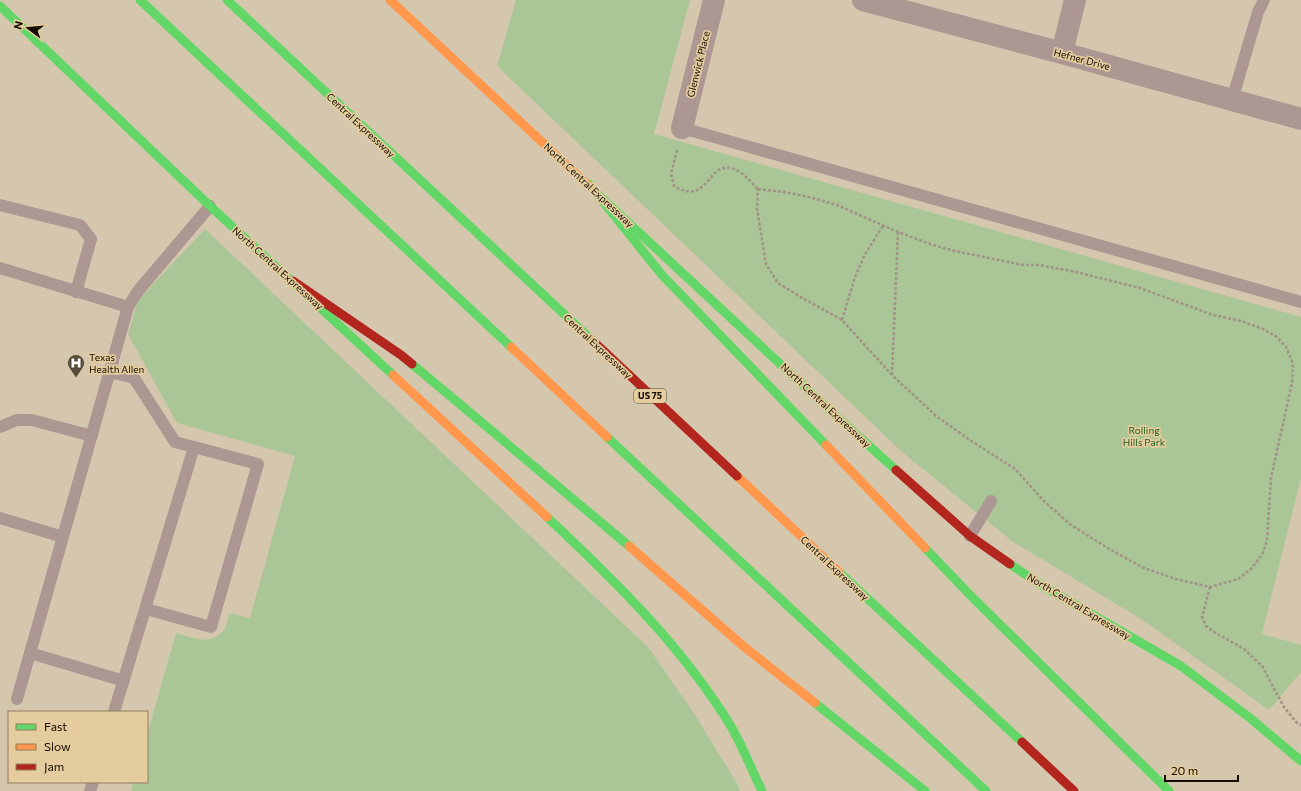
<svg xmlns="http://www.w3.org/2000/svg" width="1301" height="791" font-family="Commissioner,sans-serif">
<rect width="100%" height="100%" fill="#d4c7ae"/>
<path fill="#aac697" d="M516 0H690L654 134 1301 317V478L1262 634 1301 645V672L1269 710 1141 619 1012 541 902 452 497 66Z
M205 229 648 647 695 715 738 785 740 791H131L133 782H147V735L176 633C193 638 214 647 225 628 227 624 228 617 229 613L250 618 295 456 177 423 128 334 138 300Z"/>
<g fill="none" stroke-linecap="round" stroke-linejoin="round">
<path stroke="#a19288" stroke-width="2.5" stroke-dasharray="3 2" stroke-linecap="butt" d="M677 150 671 174 674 186C712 209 706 152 740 172 746 176 752 183 758 189
M758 189 784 192 805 196 837 205 898 232 933 245 955 251 1023 265H1040L1076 272 1140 288 1213 315 1241 321 1263 329 1277 337 1286 347 1293 364 1292 383 1271 478 1267 540 1263 553 1252 568 1238 579 1210 587 1176 579 1144 568 1111 550 1071 525 1044 501 1015 469 970 440 936 416 892 375 842 320 799 296 778 283 766 264 757 209Z
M842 320 855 277 865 254 883 226
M892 375 898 232
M1210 587 1202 617 1206 626 1214 632 1244 649 1262 666 1284 707 1296 722 1301 725"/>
<path stroke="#ad9793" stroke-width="12" d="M1232 100 1258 12 1264 0
M682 128 1301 302
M0 205 80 225 91 239 76 292
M0 268 128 307
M110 372 134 378 175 442 194 447 114 712
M0 427 17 420H32L92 436
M0 518 63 537
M970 536 991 501
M146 609 211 627 258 464 194 447
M30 653 124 681
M17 699 128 307 138 291 210 206
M90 791 93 782"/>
<path stroke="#ad9793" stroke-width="22" d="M863 0 1062 53 1301 119
M1062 53 1075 0
M682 128 714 0"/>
<path stroke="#63d668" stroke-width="9" d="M140 0 511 347
M227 0 593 341
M0 6 210 206 393 375
M589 184 662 275 826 445
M589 186 836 416 896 470
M412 364 629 546
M607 437 986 791
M547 517C615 581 683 647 732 728 743 748 752 770 762 791
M925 548 971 596 1169 791
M1010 564 1041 585 1181 666 1250 718 1301 761
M839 572 1022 742
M815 703 925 791"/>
<path stroke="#ff974d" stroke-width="9" d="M390 0 589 186
M511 347 607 437
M393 375 547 517
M826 445 925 548
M737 476 839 572
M629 546 742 645 815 703"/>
<path stroke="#b3261e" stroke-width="9" d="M293 281 401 355 412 364
M593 341 737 476
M896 470 970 536 1010 564
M1022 742 1074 791"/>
</g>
<defs>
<symbol id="hospital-pin" viewBox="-11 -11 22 30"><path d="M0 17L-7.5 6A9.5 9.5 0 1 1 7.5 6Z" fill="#574d3d" stroke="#e4cc9e"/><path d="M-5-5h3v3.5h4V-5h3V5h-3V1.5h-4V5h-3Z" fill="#fff"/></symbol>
</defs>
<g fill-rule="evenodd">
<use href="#hospital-pin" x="66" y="353" width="20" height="27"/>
</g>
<g text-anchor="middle" stroke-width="3.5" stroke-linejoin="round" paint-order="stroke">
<rect fill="#e4cc9e" stroke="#52462f" stroke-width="1" x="634" y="389" width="32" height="14" rx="3"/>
<g font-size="9" font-weight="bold" fill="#140c00">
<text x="650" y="399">US 75</text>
</g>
<g font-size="10" fill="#140c00" stroke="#e4cc9e">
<text transform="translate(1082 59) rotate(15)" y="4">Hefner Drive</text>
<text transform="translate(698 64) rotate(-76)" y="4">Glenwick Place</text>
<text transform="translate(361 125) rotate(43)" y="4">Central Expressway</text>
<text transform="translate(589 185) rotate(43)" y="4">North Central Expressway</text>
<text transform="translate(278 268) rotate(42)" y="4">North Central Expressway</text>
<text transform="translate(598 346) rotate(43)" y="4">Central Expressway</text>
<text transform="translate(826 405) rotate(43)" y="4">North Central Expressway</text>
<text transform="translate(835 568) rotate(43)" y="4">Central Expressway</text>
<text transform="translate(1079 606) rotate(31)" y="4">North Central Expressway</text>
</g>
<g font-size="10" fill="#140c00" stroke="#e4cc9e" text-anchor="start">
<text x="89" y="361">Texas<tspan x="89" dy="12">Health Allen</tspan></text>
</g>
<g font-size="10" fill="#1b611c" stroke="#e4cc9e">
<text x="1144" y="434">Rolling<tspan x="1144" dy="12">Hills Park</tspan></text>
</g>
</g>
<rect x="8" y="711" width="140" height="72" fill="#e4cc9e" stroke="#917f5f"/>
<rect x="16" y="724" width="20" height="6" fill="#63d668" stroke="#917f5f"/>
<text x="44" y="731" font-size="12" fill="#140c00">Fast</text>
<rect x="16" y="744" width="20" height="6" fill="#ff974d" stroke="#917f5f"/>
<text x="44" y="751" font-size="12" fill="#140c00">Slow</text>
<rect x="16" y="764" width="20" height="6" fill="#b3261e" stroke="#917f5f"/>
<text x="44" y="771" font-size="12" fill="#140c00">Jam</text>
<g transform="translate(28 28) rotate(286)" stroke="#e4cc9e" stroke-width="3" paint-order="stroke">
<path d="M0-3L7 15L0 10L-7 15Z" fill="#140c00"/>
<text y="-6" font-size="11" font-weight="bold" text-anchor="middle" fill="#140c00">N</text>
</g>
<path d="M1165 775v6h73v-6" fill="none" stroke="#140c00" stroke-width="2"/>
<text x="1171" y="775" font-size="12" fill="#140c00" stroke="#e4cc9e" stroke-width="3" paint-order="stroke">20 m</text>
</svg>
